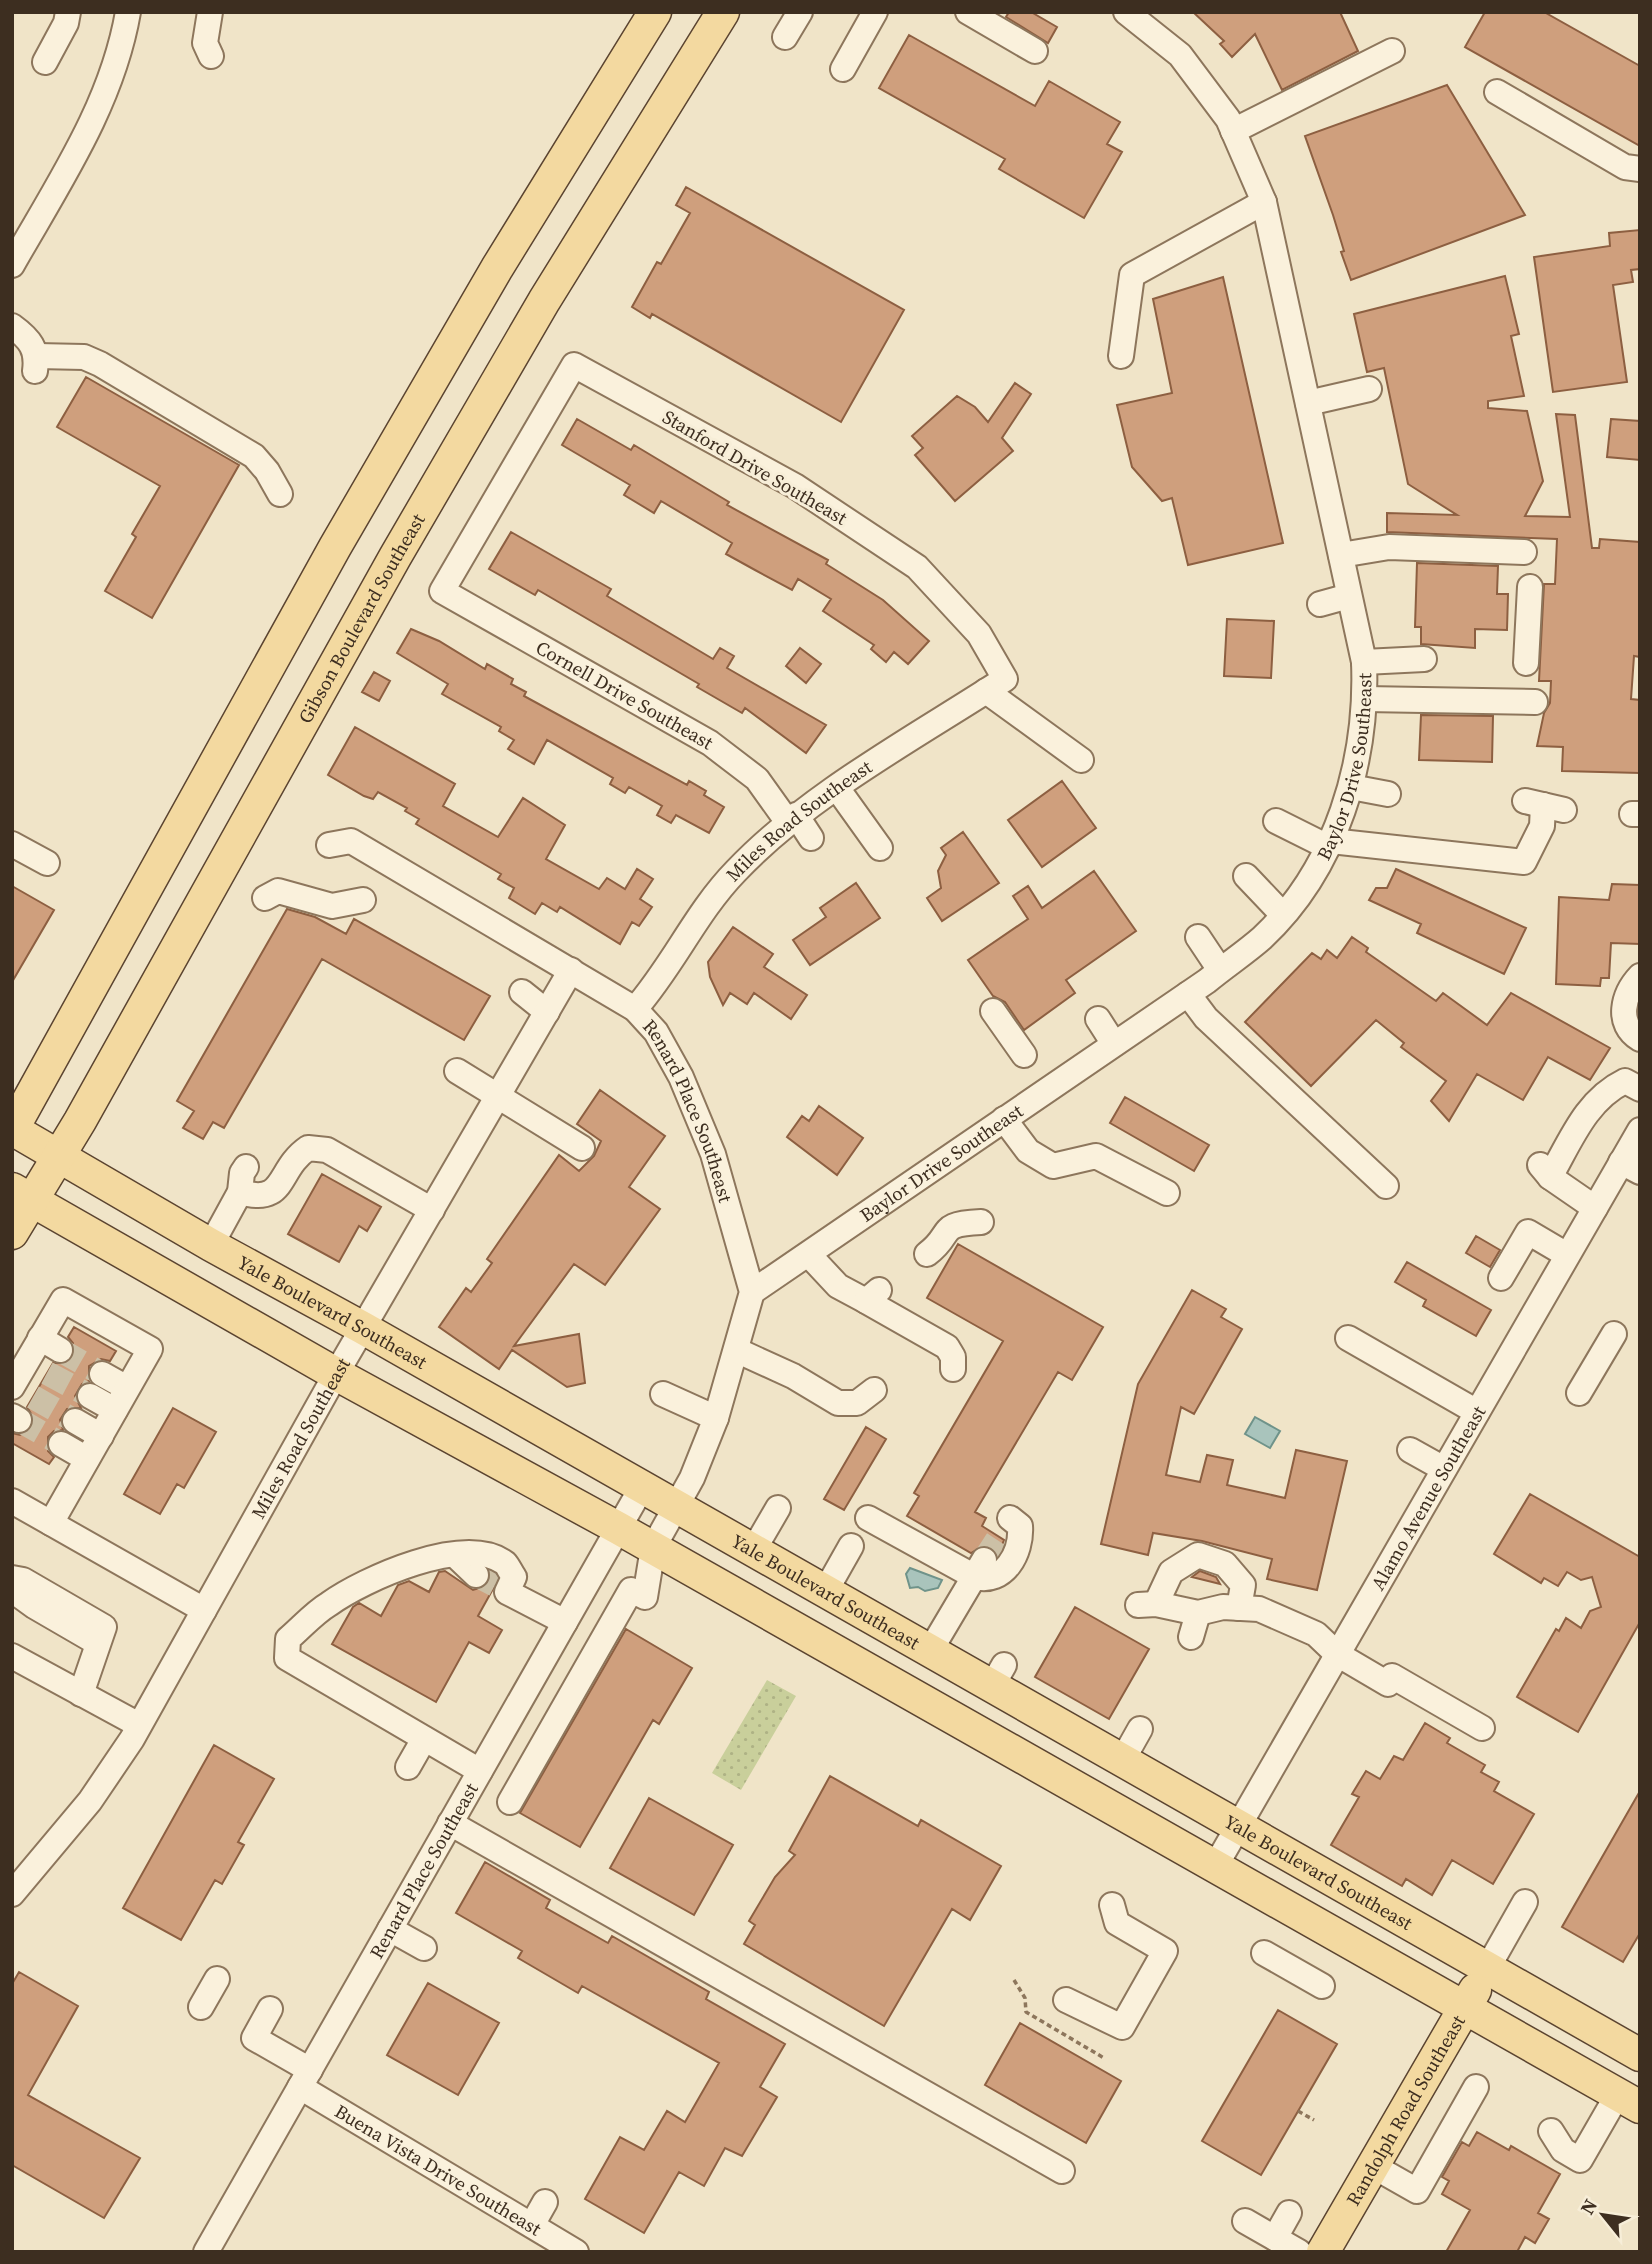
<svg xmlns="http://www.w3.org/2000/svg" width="1652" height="2264" font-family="'Source Serif 4',serif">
<defs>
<pattern id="grass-dots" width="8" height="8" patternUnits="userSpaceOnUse" patternTransform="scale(1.75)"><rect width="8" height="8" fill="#c9cf9b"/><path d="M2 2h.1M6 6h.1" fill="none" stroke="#aeb285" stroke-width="1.8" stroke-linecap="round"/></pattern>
</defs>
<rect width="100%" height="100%" fill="#f0e4c8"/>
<path fill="url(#grass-dots)" d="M767 1680 796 1696 741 1790 712 1773Z"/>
<path fill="#a9c4bc" stroke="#6f938a" stroke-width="2" d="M1255 1417 1280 1431 1270 1448 1245 1434Z
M910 1568 942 1580 938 1588 925 1591 918 1587 910 1588 906 1574Z"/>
<path fill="#cf9f7d" stroke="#8d5f41" stroke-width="2" d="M1009 12H1031L1057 27 1048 43 1006 17Z
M1193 12H1340L1358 51 1282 90 1255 34 1232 57 1220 44 1224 41Z
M1485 12H1544L1640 66V146L1465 47Z
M909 35 1035 106 1049 81 1120 122 1107 144 1122 152 1084 218 999 169 1005 159 879 88Z
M1447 85 1525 215 1351 280 1341 252 1344 251 1333 215 1305 136Z
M686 187 904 310 841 422 652 314 650 318 632 307 657 262 661 264 690 213 676 205Z
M1640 230V269L1631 270 1633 282 1613 285 1627 382 1553 392 1534 257 1610 246 1609 233Z
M1505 276 1519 334 1511 336 1524 396 1488 401V408L1527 411 1543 481 1525 516 1570 517 1556 414 1575 415 1592 548H1599L1600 539 1640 542V657L1634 656 1631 699 1640 700V773L1562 771 1563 747 1537 746 1544 713 1550 703 1551 681H1539L1544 584H1555L1557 539 1387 532V513L1457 515 1408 484 1384 368 1367 372 1354 314Z
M1223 277 1283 543 1188 565 1172 498 1162 501 1132 467 1117 405 1172 393 1153 299Z
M86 377 239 465 152 618 105 591 136 537 132 534 160 486 57 427Z
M1015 383 1031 394 1002 438 1013 451 955 501 915 455 923 448 912 436 957 396 975 407 988 422Z
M577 419 631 450 634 445 729 502 727 505 828 560 826 564 883 600 929 641 908 664 894 652 886 662 871 649 874 645 823 611 831 599 798 579 792 590 755 570 726 554 732 543 661 501 654 513 624 495 630 485 562 445Z
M1611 419 1640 421V460L1607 457Z
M511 532 611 589 607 596 713 659 720 648 734 656 727 668 826 725 806 753 745 708 742 713 697 687 699 684 538 590 535 595 489 569Z
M1417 563 1498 566 1497 594H1508L1507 630 1475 629V648L1421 644V627H1415Z
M1227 619 1274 621 1271 678 1224 676Z
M411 629 439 641 485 669 487 664 513 679 511 684 526 692 524 696 687 785 689 781 706 791 704 795 724 807 709 833 676 815 671 823 657 815 662 806 629 787 625 793 610 784 613 778 547 740 534 764 508 749 514 740 499 731 501 727 442 694 448 684 397 653Z
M800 648 821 664 806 683 786 666Z
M374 672 390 681 379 701 362 692Z
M1421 715 1493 716 1492 762 1419 760Z
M355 727 455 784 443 806 498 837 523 798 565 825 546 859 599 889 607 878 625 889 637 869 653 879 640 899 652 907 639 926 632 922 620 944 560 907 557 912 542 903 535 914 509 898 514 888 498 879 501 874 416 824 419 819 405 811 407 808 378 792 373 799 364 796 328 775Z
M1062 781 1096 828 1042 867 1008 820Z
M963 832 999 883 942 921 927 898 941 888 938 871 946 855 941 848Z
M1396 869 1526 928 1504 974 1417 933 1421 924 1369 900 1376 888H1387Z
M1094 871 1136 931 1066 980 1075 993 1024 1030 1005 1002 993 996 968 960 1028 919 1013 896 1028 886 1042 908Z
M856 883 880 918 810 965 793 940 826 917 820 908Z
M1612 884 1640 885V944L1611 943 1609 978H1601L1600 986 1556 984 1559 897 1609 900Z
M12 886 54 910 12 982Z
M287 909 315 917 346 934 354 919 490 996 464 1040 322 959 224 1128 213 1122 203 1139 183 1128 194 1111 177 1101Z
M733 927 773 954 764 967 807 995 791 1019 754 993 747 1004 730 993 723 1005 710 977 708 962Z
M1352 937 1368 948 1366 952 1436 1001 1443 993 1487 1025 1511 993 1610 1048 1590 1080 1548 1057 1523 1100 1477 1074 1449 1121 1431 1101 1446 1081 1401 1047 1404 1043 1376 1020 1311 1086 1245 1022 1312 953 1321 959 1327 950 1337 958Z
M600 1090 665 1136 629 1187 660 1209 605 1285 574 1264 514 1346 579 1334 585 1383 567 1387 512 1350 499 1369 439 1327 466 1288 471 1292 492 1263 487 1259 559 1155 579 1171 594 1156 601 1141 577 1124Z
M1125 1097 1209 1145 1194 1171 1110 1123Z
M819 1106 863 1138 837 1175 787 1137 802 1116 809 1121Z
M322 1174 381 1207 367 1231 359 1226 339 1262 288 1234Z
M1476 1236 1500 1250 1490 1267 1466 1253Z
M958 1244 1103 1327 1072 1380 1058 1372 975 1512 986 1518 982 1526 1004 1540 998 1555 992 1548 985 1545 971 1553 907 1516 919 1496 914 1493 1003 1341 927 1298Z
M1407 1262 1491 1310 1476 1336 1423 1306 1426 1300 1395 1282Z
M1192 1290 1226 1309 1221 1317 1242 1329 1194 1414 1181 1407 1166 1475 1200 1482 1207 1455 1233 1460 1227 1485 1285 1498 1296 1450 1347 1461 1317 1590 1267 1579 1272 1559 1202 1541 1153 1533 1148 1555 1101 1544 1138 1384Z
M74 1327 116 1351 110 1361 101 1359 89 1366V1381L82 1384 75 1396 81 1408 67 1409 60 1420 63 1430 54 1431 48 1437V1451L54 1457 49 1464 12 1443V1433L20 1435 32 1428 34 1419 27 1407 53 1363H67L73 1357V1343L68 1337Z
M173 1408 216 1432 184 1488 177 1484 160 1514 124 1494Z
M866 1427 886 1439 844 1510 824 1499Z
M1530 1494 1640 1557V1622L1578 1732 1517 1697 1556 1629 1559 1631 1566 1618 1581 1628 1590 1611 1601 1607 1592 1577 1581 1580 1567 1572 1558 1586 1544 1578 1541 1583 1494 1554Z
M445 1571 473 1590 486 1586 490 1573 495 1575 493 1589 478 1616 502 1630 489 1653 469 1642 436 1702 332 1644 353 1607 359 1603 381 1616 398 1585 409 1581 429 1592 439 1572Z
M1200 1571 1216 1577 1220 1584 1192 1577Z
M1075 1607 1149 1649 1109 1719 1035 1677Z
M626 1629 692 1668 659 1724 653 1720 580 1847 520 1813Z
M1425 1723 1450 1738 1447 1743 1485 1765 1481 1772 1499 1782 1494 1791 1534 1814 1493 1884 1452 1860 1432 1895 1406 1879 1402 1886 1331 1845 1359 1797 1352 1794 1366 1771 1380 1779 1394 1756 1403 1760Z
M214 1745 274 1779 238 1842 244 1845 222 1884 215 1880 181 1940 123 1908Z
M830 1776 918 1826 921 1820 1001 1866 970 1920 952 1909 884 2026 744 1944 755 1925 749 1921 775 1877 795 1855 789 1851Z
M1640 1791V1933L1623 1962 1562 1927Z
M649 1798 733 1845 694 1915 610 1868Z
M485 1862 550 1900 546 1908 608 1943 612 1936 709 1992 706 1999 785 2044 760 2087 777 2097 742 2156 725 2148 704 2186 679 2172 644 2233 585 2199 620 2137 644 2150 667 2111 685 2122 719 2063 582 1986 578 1993 518 1958 522 1951 456 1913Z
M19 1972 78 2006 28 2095 140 2158 104 2218 12 2165V1984Z
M428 1983 499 2023 458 2095 387 2055Z
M1278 2010 1337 2044 1261 2175 1202 2141Z
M1020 2023 1121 2081 1086 2143 985 2085Z
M1477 2132 1509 2150 1511 2146 1560 2174 1538 2213 1549 2219 1535 2243 1525 2237 1517 2252H1446L1470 2210 1442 2194 1449 2181 1442 2177 1462 2142 1469 2146Z"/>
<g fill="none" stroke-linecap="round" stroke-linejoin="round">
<path stroke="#ccc0a6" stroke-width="24" stroke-dasharray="24 12" stroke-linecap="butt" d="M60 1350 102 1374
M47 1373 90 1396
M33 1397 75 1421
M19 1420 61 1444
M984 1560 999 1537
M476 1575 495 1585"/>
<defs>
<g id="minor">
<path d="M210 12 205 43 211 56"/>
<path d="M968 12 1035 51"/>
<path d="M785 37 800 12"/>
<path d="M45 62 66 23 68 12"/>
<path d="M843 69 875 12"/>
<path d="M1497 92 1625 167 1640 169"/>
<path d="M1233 131 1392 51"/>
<path d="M12 265C58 184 112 105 128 12"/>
<path d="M12 326C30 339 38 349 35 371"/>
<path d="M37 356 84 357 100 364 254 456 267 471 280 494"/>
<path d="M1121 356 1132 275 1264 202"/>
<path d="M1308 403 1369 389"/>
<path d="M1341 555 1389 547 1524 552"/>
<path d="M1320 604 1349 596"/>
<path d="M1364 662 1424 659"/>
<path d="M1526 663 1530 587"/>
<path d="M986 691 1081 760"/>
<path d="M1365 699 1535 702"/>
<path d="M1351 787 1388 794"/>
<path d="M837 788 880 848"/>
<path d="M1525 801 1564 810"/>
<path d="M1632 814H1640"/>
<path d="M796 815 811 838"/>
<path d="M1276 821 1328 847"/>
<path d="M1331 841 1524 862 1542 826 1543 805"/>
<path d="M12 844 47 863"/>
<path id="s1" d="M329 845 351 841 635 1009 656 1032 681 1077 713 1154 752 1292 716 1418 692 1478 653 1548 645 1597 631 1590 510 1802"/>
<path d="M1246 876 1283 915"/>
<path d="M265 898 278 891 332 906 363 900"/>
<path d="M1198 937 1220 970"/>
<path d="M1640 976C1623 994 1615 1024 1640 1039"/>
<path d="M522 992 547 1012"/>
<path d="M1188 994 1206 1018 1386 1186"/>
<path id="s2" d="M635 1009C673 966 696 912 736 871 809 794 916 737 1005 679L979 634 917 567 795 486 574 365 442 591 710 743 757 779 787 821"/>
<path d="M993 1011 1024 1055"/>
<path d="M1098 1019 1114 1044"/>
<path d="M457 1071 582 1148"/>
<path d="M1004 1119 1028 1151 1053 1166 1096 1156 1167 1193"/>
<path d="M1621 1162 1640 1172"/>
<path d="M1540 1165 1550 1177 1595 1208"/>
<path d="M1550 1177C1571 1140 1586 1100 1625 1081L1640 1089"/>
<path d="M240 1192C287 1206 276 1170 308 1148L327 1150 432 1210"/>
<path d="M211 1245 240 1192 242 1173 246 1167"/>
<path d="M927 1254C955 1233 935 1224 981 1222"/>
<path d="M809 1255 838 1286 866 1301 879 1290"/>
<path d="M1501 1278 1528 1232 1567 1255"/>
<path id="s3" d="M752 1292 1207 981C1225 966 1245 953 1262 938 1337 868 1368 761 1364 662L1264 202 1228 119 1180 55 1126 12"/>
<path d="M866 1301 947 1347 953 1357V1369"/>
<path d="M40 1338 60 1350"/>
<path d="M1348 1338 1477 1412"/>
<path d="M736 1350 793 1376 838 1403H857L874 1390"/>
<path d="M102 1374 127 1388"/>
<path d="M12 1387 63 1300 150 1349 51 1523"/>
<path d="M1579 1393 1614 1334"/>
<path d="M663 1394 716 1418"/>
<path d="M90 1396 115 1410"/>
<path d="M12 1416 19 1420"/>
<path d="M75 1421 101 1436"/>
<path d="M61 1444 87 1459"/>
<path d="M1410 1450 1444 1469"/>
<path d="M12 1501 204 1610"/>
<path d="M868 1518 975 1577C1004 1585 1022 1553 1020 1526L1010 1518"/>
<path d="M753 1551 778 1508"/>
<path d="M456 1556 476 1575"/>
<path d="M12 1578 23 1580 104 1627 81 1694"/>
<path d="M12 1590 34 1606 96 1642"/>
<path d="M825 1592 851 1546"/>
<path d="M1156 1604 1171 1572 1198 1555 1225 1564 1243 1585 1239 1608"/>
<path d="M1138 1605 1156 1604 1198 1613 1223 1607 1259 1609 1316 1634 1337 1654 1388 1684"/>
<path d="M1191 1637 1198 1613"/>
<path d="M930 1651 984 1560"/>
<path d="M12 1656 139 1725"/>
<path d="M1392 1676 1482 1728"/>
<path d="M992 1686 1004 1665"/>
<path d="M1122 1761 1140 1729"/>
<path d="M408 1767 424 1739"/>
<path d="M480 1771 287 1658 288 1639C302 1627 314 1613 329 1604 364 1579 465 1533 505 1563 508 1566 511 1573 514 1577L507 1592 565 1622"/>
<path d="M450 1823 1062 2171"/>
<path id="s4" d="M1216 1865 1640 1130"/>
<path id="s5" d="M12 1894 90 1801 132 1739 336 1374 571 970"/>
<path d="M390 1929 424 1948"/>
<path d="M1264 1953 1322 1986"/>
<path d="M1487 1969 1525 1902"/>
<path d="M1066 2000 1122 2027 1165 1951 1117 1923 1112 1905"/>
<path d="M201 2007 217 1979"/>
<path d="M270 2009 254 2038 310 2070"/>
<path id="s6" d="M300 2087 576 2252"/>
<path d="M1551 2131 1563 2150 1580 2160 1618 2094"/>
<path d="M1373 2166 1417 2191 1476 2087"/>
<path d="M1245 2221 1299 2252"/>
<path d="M532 2225 545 2202"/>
<path d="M1275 2238 1289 2213"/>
<path id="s7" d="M206 2252 642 1487"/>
</g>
<g id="major">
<path id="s8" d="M12 1129 211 1245 363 1328 1640 2055"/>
<path d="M12 1130 335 547 497 268 655 12"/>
<path d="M12 1189 336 1374 618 1528 1640 2107"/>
<path id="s9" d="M12 1233 80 1121 395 557 544 301 723 12"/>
<path id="s10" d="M1323 2252 1475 1990"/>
</g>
</defs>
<use href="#minor" stroke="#8d765c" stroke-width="28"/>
<use href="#major" stroke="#5b4430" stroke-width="35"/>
<path stroke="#8d765c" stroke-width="3.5" stroke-dasharray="5 3.5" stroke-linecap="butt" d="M1014 1980 1025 1998 1026 2012 1104 2058
M1298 2111 1314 2120"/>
<use href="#minor" stroke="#faf1dc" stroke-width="24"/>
<use href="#major" stroke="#f3d9a0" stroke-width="32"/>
</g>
<g text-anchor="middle" stroke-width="6" stroke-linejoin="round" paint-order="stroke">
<g font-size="19" fill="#3d2e20" stroke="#f7eed8">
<text transform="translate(755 467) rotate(30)" y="7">Stanford Drive Southeast</text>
<text dy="7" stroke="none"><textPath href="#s9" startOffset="707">Gibson Boulevard Southeast</textPath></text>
<text dy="7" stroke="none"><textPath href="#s2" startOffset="1516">Cornell Drive Southeast</textPath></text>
<text dy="7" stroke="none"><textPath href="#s3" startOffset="817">Baylor Drive Southeast</textPath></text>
<text dy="7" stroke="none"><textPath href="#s2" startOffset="252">Miles Road Southeast</textPath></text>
<text dy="7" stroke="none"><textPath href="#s1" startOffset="469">Renard Place Southeast</textPath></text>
<text dy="7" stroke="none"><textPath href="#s3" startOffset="229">Baylor Drive Southeast</textPath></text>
<text dy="7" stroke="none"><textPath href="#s8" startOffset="369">Yale Boulevard Southeast</textPath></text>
<text dy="7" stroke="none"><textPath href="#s5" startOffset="541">Miles Road Southeast</textPath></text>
<text dy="7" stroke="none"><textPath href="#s4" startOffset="424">Alamo Avenue Southeast</textPath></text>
<text dy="7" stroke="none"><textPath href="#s8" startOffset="936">Yale Boulevard Southeast</textPath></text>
<text dy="7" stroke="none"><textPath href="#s7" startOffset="439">Renard Place Southeast</textPath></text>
<text dy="7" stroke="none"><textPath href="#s8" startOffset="1503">Yale Boulevard Southeast</textPath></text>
<text dy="7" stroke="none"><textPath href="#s10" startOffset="164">Randolph Road Southeast</textPath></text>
<text dy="7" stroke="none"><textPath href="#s6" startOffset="161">Buena Vista Drive Southeast</textPath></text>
</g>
</g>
<rect width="1652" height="2264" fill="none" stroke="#3d2e20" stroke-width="28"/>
<g transform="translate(1603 2215) rotate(300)" stroke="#f7eed8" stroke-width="5" paint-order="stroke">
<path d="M0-5L12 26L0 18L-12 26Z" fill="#3d2e20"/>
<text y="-10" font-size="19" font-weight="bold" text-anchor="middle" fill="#3d2e20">N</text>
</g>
</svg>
